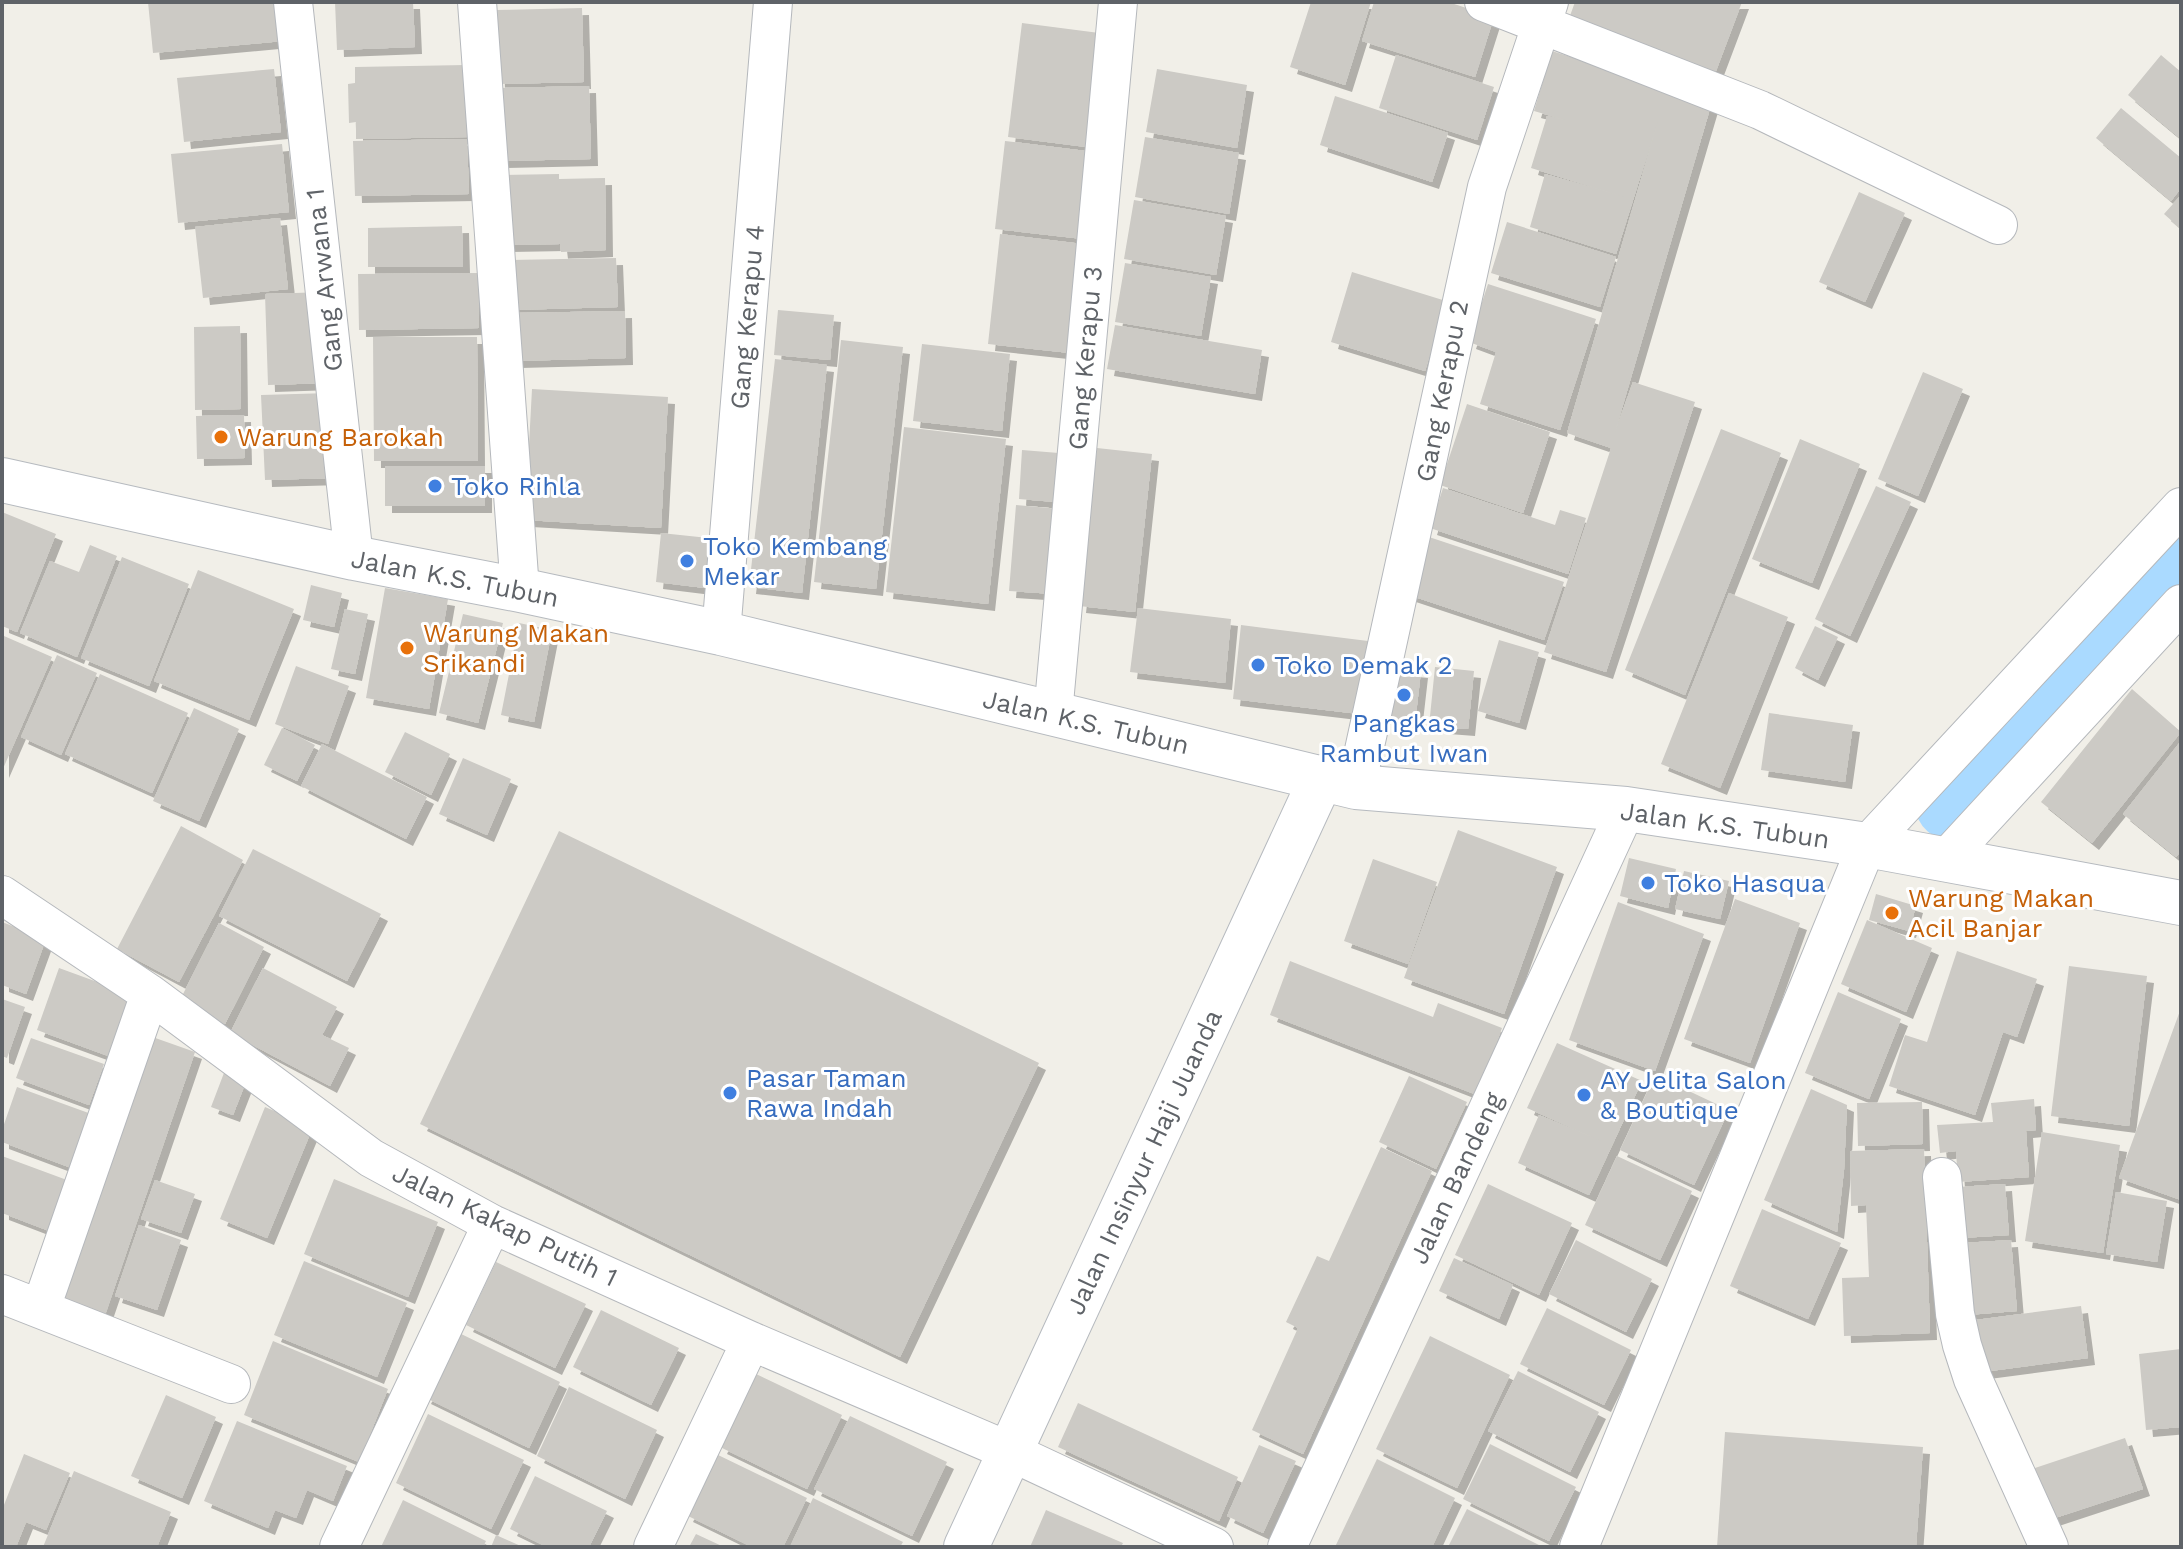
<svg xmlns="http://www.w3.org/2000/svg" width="2183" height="1549" font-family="'Work Sans',sans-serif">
<defs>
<filter id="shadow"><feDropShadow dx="7" dy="7" stdDeviation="0" flood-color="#0004"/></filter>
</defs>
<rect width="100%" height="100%" fill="#f1efe8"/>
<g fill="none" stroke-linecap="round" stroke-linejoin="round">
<path stroke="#aadaff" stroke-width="82" d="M1955 801 2181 548"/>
</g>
<path fill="#cccac5" filter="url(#shadow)" d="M148 2H279L283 41 153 53Z
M335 2H413L415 47 337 50Z
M1311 2H1371L1345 85 1290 67Z
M1374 2H1448L1494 17 1475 77 1362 41Z
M1575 2H1742L1713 79 1567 24Z
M582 8 584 82 498 84 496 10Z
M1022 23 1107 34 1094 148 1008 137Z
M1552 51 1712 102 1615 432 1633 382 1695 402 1606 672 1544 652 1611 448 1567 433 1658 121 1616 254 1530 227 1545 174 1625 197 1531 168 1547 116 1565 120 1534 111Z
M1396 55 1494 87 1477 140 1379 108Z
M2161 55 2181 72V139L2128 95Z
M466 65 468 137 356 139V122L349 123 348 84 355 83V67Z
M274 69 281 132 184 142 177 78Z
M1157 69 1247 85 1237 148 1146 132Z
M589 86 591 159 498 161 495 88Z
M1335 96 1448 133 1432 182 1320 145Z
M2121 108 2181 158V188L2171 201 2096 138Z
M1145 137 1239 153 1229 214 1135 197Z
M467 139 469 194 355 196 353 141Z
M1005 141 1094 152 1083 239 995 229Z
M282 144 289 212 178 223 171 154Z
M559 174V179L605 178 606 250 561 252 560 244 504 245 502 175Z
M1859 192 1905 213 1865 302 1819 282Z
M2181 195V229L2164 214Z
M1134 200 1226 216 1216 275 1124 259Z
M280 218 288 289 203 298 195 227Z
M1507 222 1616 257 1600 307 1491 273Z
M462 226 463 267H368V228Z
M1000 234 1083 244 1070 353 988 344Z
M616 258 618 307 512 310 510 260Z
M1125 263 1211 277 1201 336 1115 322Z
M1352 272 1446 301 1425 371 1331 342Z
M478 273 479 328 359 330 358 274Z
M1488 284 1596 319 1560 430 1480 404 1496 352 1469 342Z
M324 292 326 383 268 385 265 294Z
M778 310 834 315 830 360 774 355Z
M625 311 626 358 514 361 513 313Z
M1115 325 1262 350 1255 394 1107 369Z
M240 326 241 409 195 410 194 327Z
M373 337H477L478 461H374Z
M841 340 903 347 876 589 814 582Z
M922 344 1010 354 1002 431 913 421Z
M775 359 827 365 802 593 749 587Z
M1923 372 1963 389 1918 496 1878 479Z
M532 389 668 397 661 528 525 520Z
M330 393 334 478 265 480 261 395Z
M1467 404 1550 432 1523 513 1440 485Z
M244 415 245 458 197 459 196 416Z
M904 427 1006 439 988 604 886 592Z
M1721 429 1781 453 1685 695 1625 670Z
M1800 439 1860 464 1812 583 1752 559Z
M1097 448 1152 454 1135 612 1079 606Z
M1022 450 1071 454 1068 503 1019 499Z
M385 466H485V506H385Z
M1876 486 1911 502 1850 636 1815 619Z
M1443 488 1555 525 1560 510 1586 518 1568 574 1430 528Z
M1016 505 1060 509 1054 594 1009 591Z
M2 512 56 534 17 632 2 626Z
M661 533 718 539 713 589 656 582Z
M1429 537 1564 582 1544 640 1409 595Z
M90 545 117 556 77 657 20 633 50 561 79 572Z
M122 557 189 584 149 686 81 658Z
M198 570 294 609 249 720 154 681Z
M311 585 342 593 334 627 303 620Z
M385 588 448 599 429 709 366 698Z
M1729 593 1788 617 1720 788 1661 764Z
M1138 608 1231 619 1225 683 1130 672Z
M345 609 368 614 355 674 331 669Z
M463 614 503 623 478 723 439 713Z
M519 623 552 630 534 722 501 715Z
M1241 625 1368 641 1359 714 1233 699Z
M1815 626 1838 637 1818 680 1795 668Z
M4 636 52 657 2 771V640Z
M1499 640 1539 652 1519 723 1478 711Z
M57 655 97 673 61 755 21 737Z
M296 666 349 686 328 744 275 724Z
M1435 667 1474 671 1468 729 1429 726Z
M1392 668 1421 671 1415 723 1386 719Z
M100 674 188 713 152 793 65 754Z
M2132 689 2181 732 2092 843 2041 802Z
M194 708 239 729 199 821 153 801Z
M1769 713 1853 725 1845 782 1761 770Z
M282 728 315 745 297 781 264 765Z
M405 732 450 754 431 795 385 772Z
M2181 741V851L2176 857 2123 814Z
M322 744 427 797 406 839 301 786Z
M463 758 511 779 487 835 439 814Z
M181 826 243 860 179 982 117 949Z
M1458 830 1557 867 1504 1014 1404 978Z
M559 831 1039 1063 900 1357 420 1124Z
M253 849 381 914 347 981 219 916Z
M1629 858 1676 869 1668 908 1620 896Z
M1373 859 1437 882 1408 964 1344 941Z
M1684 871 1729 881 1720 919 1675 909Z
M1876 894 1916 906 1909 931 1869 920Z
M1735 899 1800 923 1750 1063 1684 1039Z
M1618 902 1704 934 1655 1071 1569 1040Z
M1867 920 1932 948 1906 1012 1841 984Z
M2 922 46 939 26 994 2 985Z
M219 923 264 947 225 1024 180 1000Z
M1957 951 2037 979 2017 1037 2003 1032 1975 1115 1889 1086 1905 1035 1927 1042Z
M1290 961 1433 1017 1438 1003 1502 1028 1477 1095 1270 1015Z
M2069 966 2147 976 2129 1126 2051 1116Z
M59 968 133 995 111 1057 37 1030Z
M263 968 337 1007 322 1035 349 1048 330 1086 230 1033Z
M1838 992 1901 1019 1869 1099 1805 1073Z
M2 999 25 1007 7 1058 2 1056Z
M2181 1008V1200L2119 1178Z
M144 1034 195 1052 103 1321 52 1303Z
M31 1038 104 1064 89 1105 16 1078Z
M1557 1043 1642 1081 1589 1195 1518 1163 1539 1115 1601 1141 1527 1108Z
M227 1065 249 1074 233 1115 211 1107Z
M1655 1075 1729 1110 1694 1185 1620 1150Z
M1409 1076 1467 1102 1436 1169 1379 1142Z
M17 1087 94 1115 74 1169 2 1142V1130Z
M1811 1089 1847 1105 1844 1170 1837 1232 1764 1200Z
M2034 1099 2036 1130 2026 1131 2029 1177 1958 1182 1956 1151 1940 1153 1937 1125 1993 1122 1991 1103Z
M1922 1102 1923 1144 1858 1146 1857 1103Z
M265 1107 313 1127 267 1238 220 1219Z
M2042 1132 2120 1145 2103 1253 2025 1241Z
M1381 1147 1432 1171 1303 1454 1252 1430 1298 1328 1286 1322 1317 1256 1329 1261Z
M1924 1149 1930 1333 1844 1336 1842 1278 1869 1277 1866 1205 1851 1206 1850 1151Z
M2 1156 75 1183 57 1234 2 1213Z
M1617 1156 1692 1191 1660 1260 1585 1225Z
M334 1179 438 1222 408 1297 304 1254Z
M155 1180 195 1194 181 1233 141 1219Z
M1488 1184 1572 1223 1539 1295 1455 1255Z
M2005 1184 2009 1235 1961 1238 1957 1187Z
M2116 1192 2167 1201 2157 1262 2106 1254Z
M1762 1209 1841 1243 1808 1319 1730 1286Z
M139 1225 181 1240 157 1310 115 1296Z
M1576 1240 1652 1279 1626 1332 1549 1294Z
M2011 1240 2017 1311 1967 1315 1962 1243Z
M1454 1258 1513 1285 1499 1319 1439 1291Z
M304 1261 407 1303 377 1377 274 1335Z
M496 1262 586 1304 555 1368 466 1325Z
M2081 1306 2088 1358 1975 1373 1968 1321Z
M1547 1308 1631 1350 1604 1405 1520 1364Z
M601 1310 679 1348 651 1405 573 1367Z
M455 1331 560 1382 529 1448 424 1397Z
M1430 1336 1510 1375 1457 1488 1376 1449Z
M273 1341 388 1389 359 1462 244 1415Z
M2181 1349V1427L2146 1430 2139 1354Z
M1518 1371 1599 1412 1570 1472 1488 1431Z
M756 1374 842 1415 807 1489 720 1447Z
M569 1387 657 1430 625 1499 537 1456Z
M166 1395 216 1417 182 1498 131 1476Z
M1078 1403 1238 1477 1219 1521 1058 1447Z
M428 1414 524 1460 491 1529 396 1483Z
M850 1416 947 1462 912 1536 814 1489Z
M237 1421 347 1466 333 1501 307 1490 296 1518 275 1510 268 1528 204 1501Z
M1725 1432 1923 1447 1916 1547H1717Z
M2125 1438 2143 1489 2049 1520 2032 1469Z
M1490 1444 1576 1487 1549 1541 1463 1499Z
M1259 1445 1296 1461 1263 1533 1227 1516Z
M24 1454 70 1473 46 1530 26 1522 16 1547H4L2 1510Z
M716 1454 807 1498 783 1547H752L686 1515Z
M1377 1459 1455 1498 1432 1547H1335Z
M74 1471 171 1512 157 1547H43Z
M535 1476 607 1511 589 1547H547L510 1529Z
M813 1498 903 1542 900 1547H790Z
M403 1500 486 1541 483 1547H381Z
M1467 1509 1543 1547H1448Z
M1046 1510 1123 1543 1121 1547H1030Z
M696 1534 724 1547H689Z
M496 1535 523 1547H491Z"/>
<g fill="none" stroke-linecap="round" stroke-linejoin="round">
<defs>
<path id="street" d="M293 2 354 558
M477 2 520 590
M1484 2 1760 110 1998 225
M721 633 773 2
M1053 714 1118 2
M1356 787 1487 187 1549 2
M1945 860 2181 604
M2 895 150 994 371 1158 492 1224 751 1341 1011 1452 1214 1547
M1942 1177 1955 1314 1962 1345 1973 1379 2049 1547
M2 1294 231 1384
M41 1308 150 994
M339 1547 492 1224
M653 1547 751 1341
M1287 1547 1626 809
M1579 1547 1867 845 2181 507"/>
<path id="secondary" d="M2 480 354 558 520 590 721 633 1356 787 1626 809 1867 845 2181 903
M966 1547 1322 777"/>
</defs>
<use href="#street" stroke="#b5b8bc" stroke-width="40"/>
<use href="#secondary" stroke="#b6babf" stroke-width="46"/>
<use href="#street" stroke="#fff" stroke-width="38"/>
<use href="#secondary" stroke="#fff" stroke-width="44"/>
</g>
<g fill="#e8710a" stroke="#fff" stroke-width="3">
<circle cx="221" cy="437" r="8"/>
<circle cx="407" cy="648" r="8"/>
<circle cx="1892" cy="913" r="8"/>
</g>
<g fill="#3f7fe0" stroke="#fff" stroke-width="3">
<circle cx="435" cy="486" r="8"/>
<circle cx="687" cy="561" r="8"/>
<circle cx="1258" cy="665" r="8"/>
<circle cx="1404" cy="695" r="8"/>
<circle cx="1648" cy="883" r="8"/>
<circle cx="730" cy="1093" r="8"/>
<circle cx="1584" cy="1095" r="8"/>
</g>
<g text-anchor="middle" stroke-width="6" stroke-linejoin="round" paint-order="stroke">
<g font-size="26" fill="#5f6368" stroke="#fff">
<text transform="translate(324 280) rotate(-96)" y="9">Gang Arwana 1</text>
<text transform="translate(747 317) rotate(-85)" y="9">Gang Kerapu 4</text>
<text transform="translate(1085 358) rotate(-85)" y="9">Gang Kerapu 3</text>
<text transform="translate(1442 391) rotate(-79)" y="9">Gang Kerapu 2</text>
<text transform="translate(455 578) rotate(11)" y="9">Jalan K.S. Tubun</text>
<text transform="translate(1086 722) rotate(13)" y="9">Jalan K.S. Tubun</text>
<text transform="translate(1725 825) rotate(8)" y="9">Jalan K.S. Tubun</text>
<text transform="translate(1144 1162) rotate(-65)" y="9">Jalan Insinyur Haji Juanda</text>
<text transform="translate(1456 1178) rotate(-65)" y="9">Jalan Bandeng</text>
<text transform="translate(505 1225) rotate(26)" y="9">Jalan Kakap Putih 1</text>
</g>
<g font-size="26" fill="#c56008" stroke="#fff" text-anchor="start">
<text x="237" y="446">Warung Barokah</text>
<text x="423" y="642">Warung Makan<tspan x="423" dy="30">Srikandi</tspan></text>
<text x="1908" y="907">Warung Makan<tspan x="1908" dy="30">Acil Banjar</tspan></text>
</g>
<g font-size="26" fill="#366cbe" stroke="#fff" text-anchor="start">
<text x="451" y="495">Toko Rihla</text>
<text x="703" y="555">Toko Kembang<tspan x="703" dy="30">Mekar</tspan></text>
<text x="1274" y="674">Toko Demak 2</text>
<text x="1404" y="732" text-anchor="middle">Pangkas<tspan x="1404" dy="30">Rambut Iwan</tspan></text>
<text x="1664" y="892">Toko Hasqua</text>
<text x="746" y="1087">Pasar Taman<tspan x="746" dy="30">Rawa Indah</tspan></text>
<text x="1600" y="1089">AY Jelita Salon<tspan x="1600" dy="30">&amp; Boutique</tspan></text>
</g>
</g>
<rect width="2183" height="1549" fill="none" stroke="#5f6368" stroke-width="8"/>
</svg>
